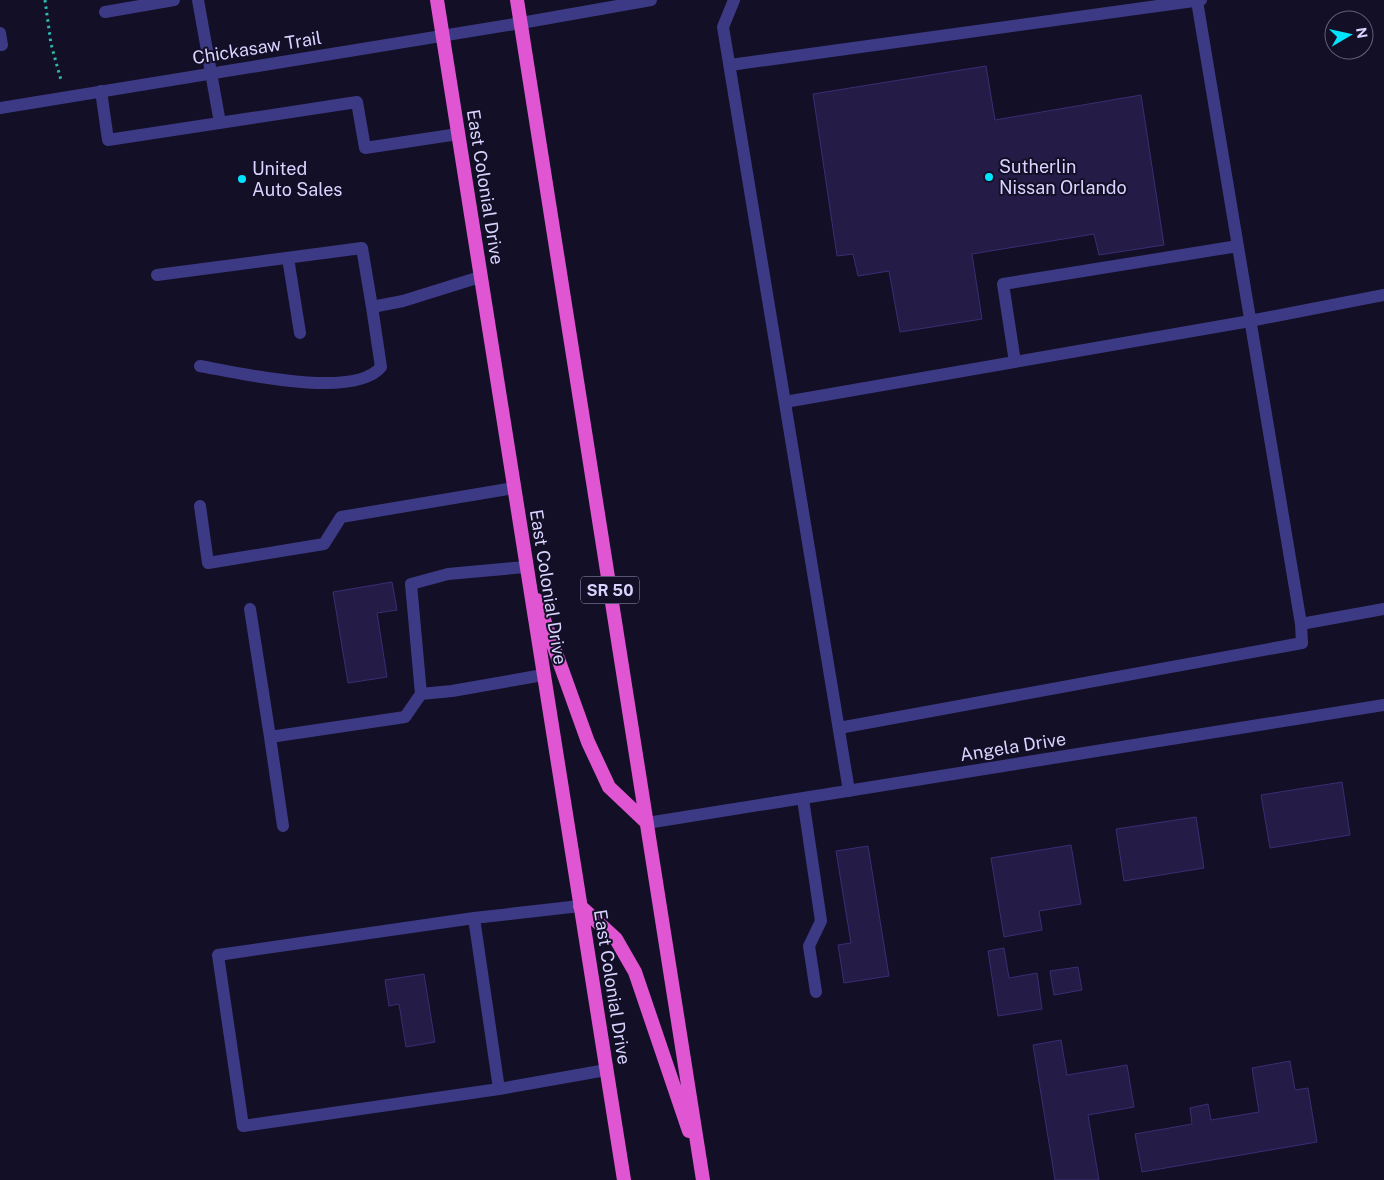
<svg xmlns="http://www.w3.org/2000/svg" width="1384" height="1180" font-family="'Public Sans',sans-serif">
<rect width="100%" height="100%" fill="#130f26"/>
<path fill="#241b47" stroke="#3b2d73" d="M986 66 995 120 1141 95 1164 245 1099 255 1094 234 972 254 982 319 900 332 889 271 858 276 853 254 837 256 813 94Z
M392 582 397 610 377 613 387 677 348 683 333 592Z
M1342 782 1350 835 1270 848 1261 795Z
M1196 817 1204 868 1124 881 1116 829Z
M1071 845 1081 904 1039 911 1042 930 1004 937 991 858Z
M868 846 889 976 844 983 838 945 851 943 836 851Z
M1004 948 1009 978 1037 973 1042 1009 998 1016 988 951Z
M1078 967 1082 990 1054 995 1050 971Z
M424 974 435 1042 406 1047 399 1004 389 1006 385 980Z
M1061 1040 1067 1075 1127 1065 1134 1107 1088 1115 1099 1180H1055L1033 1045Z
M1290 1061 1295 1090 1308 1088 1317 1142 1142 1172 1135 1134 1192 1124 1190 1108 1208 1104 1211 1120 1259 1112 1252 1068Z"/>
<g fill="none" stroke-linecap="round" stroke-linejoin="round">
<path stroke="#2fb8b0" stroke-width="3" stroke-dasharray="2.5 4" stroke-linecap="butt" d="M45 0 51 44 61 80"/>
<path stroke="#3d3a85" stroke-width="12" d="M198 0 220 123
M734 0 723 27 849 791
M1197 1 1301 624
M105 12 174 0
M521 23 651 0
M0 33 2 45H0
M730 65 1201 0
M101 91 108 140 357 102 365 148 458 134
M288 258 300 333
M157 275 362 248 372 307 403 301 480 277
M1015 362 1003 284 1238 246
M200 366C239 373 354 400 381 367L372 307
M785 402 1250 321 1384 295
M200 506 208 563 324 544 341 517 514 488
M250 609 270 737
M421 694 411 584 448 574 525 567
M839 728 1302 643 1301 624 1384 609
M803 799 821 921 809 946 816 992
M283 826 270 737 405 717 421 694 452 691 543 675
M474 918 499 1089 606 1070
M499 1089 243 1126 218 955 474 918 580 906"/>
<path stroke="#3d3a85" stroke-width="12" d="M647 823 1384 705"/>
<path stroke="#3d3a85" stroke-width="12" d="M0 108 521 23"/>
<path stroke="#e055d1" stroke-width="14" d="M437 0 624 1180
M517 0 703 1180
M537 600 588 742 609 787 647 823
M580 906 616 939 635 972 689 1131"/>
</g>
<g fill="#00e5ff" stroke="#130f26" stroke-width="2">
<circle cx="989" cy="177" r="5"/>
<circle cx="242" cy="179" r="5"/>
</g>
<g text-anchor="middle" stroke-width="4" stroke-linejoin="round" paint-order="stroke">
<rect fill="#130f26" stroke="#9e99be" stroke-width="1" x="581" y="576.5" width="58" height="27" rx="4"/>
<g font-size="16" font-weight="bold" fill="#d9d4ff">
<text x="610" y="596">SR 50</text>
</g>
<g font-size="18" fill="#d9d4ff" stroke="#130f26">
<text transform="translate(257 48) rotate(-9)" y="6">Chickasaw Trail</text>
<text transform="translate(485 187) rotate(81)" y="6">East Colonial Drive</text>
<text transform="translate(548 587) rotate(81)" y="6">East Colonial Drive</text>
<text transform="translate(1013 747) rotate(-9)" y="6">Angela Drive</text>
<text transform="translate(612 987) rotate(81)" y="6">East Colonial Drive</text>
</g>
<g font-size="18" fill="#d9d4ff" stroke="#130f26" text-anchor="start">
<text x="999" y="173">Sutherlin<tspan x="999" dy="21">Nissan Orlando</tspan></text>
<text x="252" y="175">United<tspan x="252" dy="21">Auto Sales</tspan></text>
</g>
</g>
<g transform="translate(1349 35) rotate(81)"><circle r="24" fill="#130f26" stroke="#625e7d"/>
<path d="M0-4L9 19L0 12L-9 19Z" fill="#00e5ff"/>
<text y="-8" font-size="14" font-weight="bold" text-anchor="middle" fill="#d9d4ff">N</text>
</g>
</svg>
